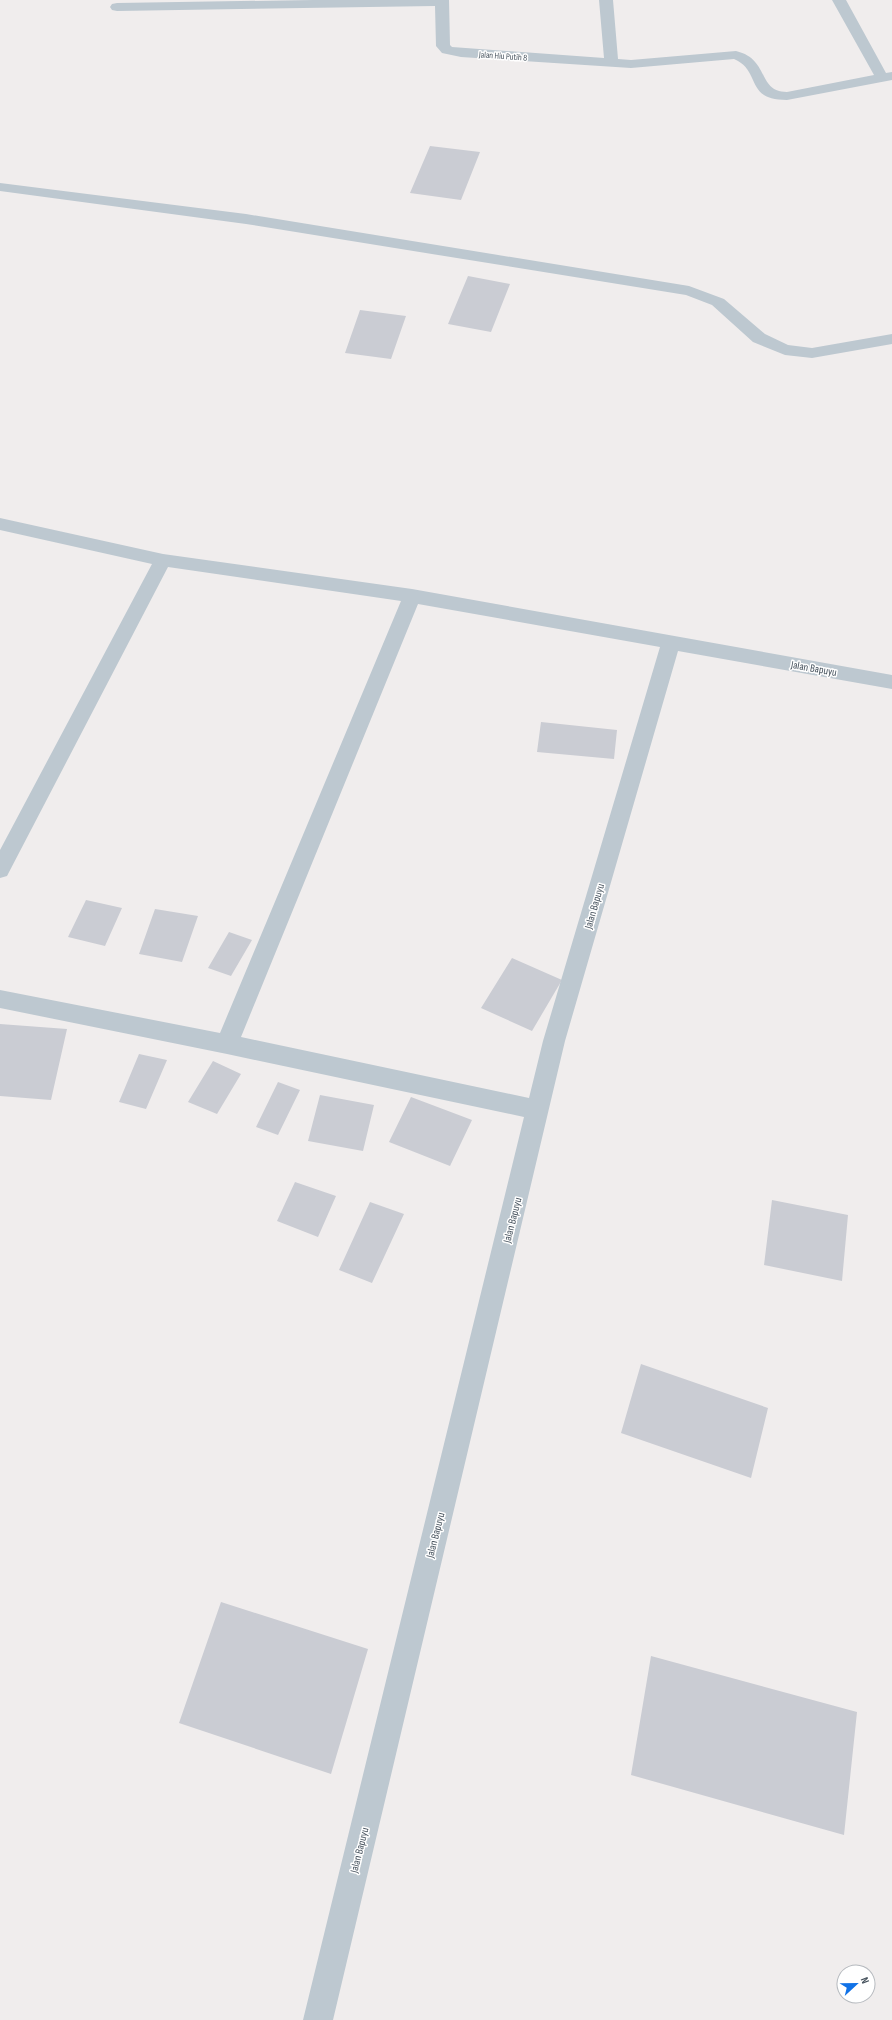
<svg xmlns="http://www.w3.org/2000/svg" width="892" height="2020" font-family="'Sofia Sans Condensed',sans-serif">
<rect width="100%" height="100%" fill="#f0eded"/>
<path fill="#caccd3" d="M430 146 480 152 461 200 410 193Z
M468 276 510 284 491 332 448 324Z
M360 310 406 316 391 359 345 353Z
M541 722 617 730 614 759 537 752Z
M86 900 122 908 105 946 68 937Z
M155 909 198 916 182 962 139 954Z
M229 932 252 940 231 976 208 968Z
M512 958 562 980 532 1031 481 1008Z
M0 1024 67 1029 51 1100 0 1096Z
M139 1054 167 1060 146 1109 119 1102Z
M213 1061 241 1074 217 1114 188 1102Z
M278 1082 300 1090 278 1135 256 1127Z
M320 1095 374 1105 363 1151 308 1141Z
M411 1097 472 1120 450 1166 389 1142Z
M295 1182 336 1196 318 1237 277 1221Z
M772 1200 848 1215 842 1281 764 1265Z
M370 1202 404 1214 372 1283 339 1270Z
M641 1364 768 1408 751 1478 621 1433Z
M221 1602 368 1649 331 1774 179 1723Z
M651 1656 857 1712 844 1835 631 1775Z"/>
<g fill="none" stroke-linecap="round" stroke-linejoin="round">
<path fill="#bdc8d0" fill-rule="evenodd" d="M313 0H449L450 45 452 47 604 58 599 0H613L618 59 631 60 736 51C770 59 757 92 787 92L874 75 832 0H846L886 73 892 72V80L787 100C744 100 762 71 734 59L631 68 461 57 442 53 436 46 435 6 117 11 112 10 110 7 112 4 117 3Z
M0 183 246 214 689 286 724 299 765 334 788 345 812 348 892 334V344L812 358 785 355 753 342 712 305 686 295 246 224 0 191Z
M0 518 163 554 412 589 892 675V689L678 651 565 1041 333 2020H303L524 1117 227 1054 0 1008V990L220 1033 401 601 168 567 7 876 0 878V850L152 564 0 530ZM418 604 660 647 543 1041 529 1098 241 1037Z"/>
</g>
<g text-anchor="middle" stroke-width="3" stroke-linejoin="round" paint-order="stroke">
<g font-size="9" fill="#45515c" stroke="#fff">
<text transform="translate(503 56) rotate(4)" y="3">Jalan Hiu Putih 8</text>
</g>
<g font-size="11" fill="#45515c" stroke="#fff">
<text transform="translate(814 668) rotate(10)" y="4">Jalan Bapuyu</text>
<text transform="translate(594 906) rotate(-74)" y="4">Jalan Bapuyu</text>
<text transform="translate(512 1220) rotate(-76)" y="4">Jalan Bapuyu</text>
<text transform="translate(435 1535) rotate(-76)" y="4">Jalan Bapuyu</text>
<text transform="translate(359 1850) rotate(-76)" y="4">Jalan Bapuyu</text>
</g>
</g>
<g transform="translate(856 1984) rotate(68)"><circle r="19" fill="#ffffff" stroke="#b5b9be"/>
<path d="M0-3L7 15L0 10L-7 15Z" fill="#1172e7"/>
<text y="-6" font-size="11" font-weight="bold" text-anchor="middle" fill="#45515c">N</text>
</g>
</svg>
